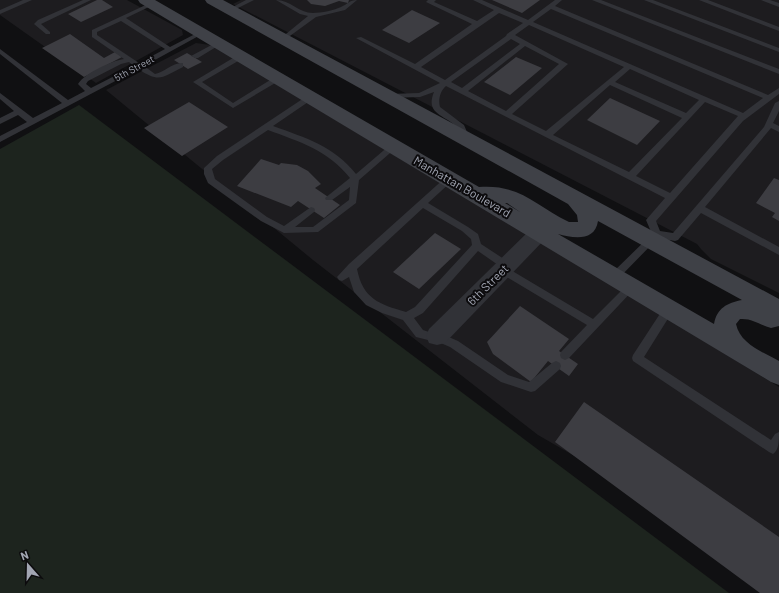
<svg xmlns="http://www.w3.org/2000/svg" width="779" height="593" font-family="Barlow,sans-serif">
<rect width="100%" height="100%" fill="#101012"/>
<path fill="#1d1c1f" d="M0 0H127L182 30 183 35 96 83 0 15Z
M241 0H779V293L711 259 701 249 697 244 233 4Z
M196 43 210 45 642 303 779 387V574L538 435 313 260 106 90Z"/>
<path fill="#1d241e" d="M79 105 729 593H0V149Z"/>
<path fill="#3d3d42" d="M97 0H102L113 7 81 22 68 14Z
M307 0H349L348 3 339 1 325 6 311 4Z
M492 0H540L522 13Z
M412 10 440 23 409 43 382 30Z
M70 34 104 58 115 52 122 57 84 77 42 48Z
M187 53 202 62 188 69 174 60Z
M516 57 542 68 510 95 484 82Z
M610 98 660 121 637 145 587 120Z
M189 102 228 127 182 156 144 128Z
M261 159 279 165 281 163 297 165 308 171 321 184 315 188 340 205 324 218 298 201 291 207 237 186Z
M774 178 779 180V221L772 217 775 213 756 203Z
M435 233 461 249 419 289 393 272Z
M520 306 569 339 559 351 578 364 569 376 548 361 531 382 493 354 487 342Z
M584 402 779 537V593H760L555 442Z"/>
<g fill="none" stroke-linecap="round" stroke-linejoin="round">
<path fill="#313237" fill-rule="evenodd" d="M23 0H32L0 14V10Z
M83 0H91L41 24 50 32V34H46L34 24 38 20Z
M246 0H254L232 11 227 10Z
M276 0C290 0 299 13 313 13 321 13 335 10 341 7 348 4 349 0 357 0L345 10 316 17 283 41 280 39 281 38 308 16 300 14Z
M436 0 434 2 477 21 494 10 473 0H482L528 20 555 0H562L555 6 768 95 779 88V94L743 121 656 221 660 231 673 233 764 127 775 103 779 101V111L773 123 779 126V132L771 128 705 207 779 247V255L701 213 678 240 675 241 658 238 617 280H611L609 277 611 274 652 234 646 220 665 198 446 86C440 91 438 100 440 107L464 125 470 139 469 141H463C461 137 460 132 458 129 448 115 424 116 434 92L420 97 389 98 385 96 389 94 419 93 440 83 356 38 361 37 415 64 472 24 426 2 428 0ZM551 9 763 98 743 113 533 22ZM499 13 523 23 507 34 506 36 445 80 421 67ZM529 25 624 67 546 131 512 114 568 64 515 35ZM511 39 520 44 462 88 451 82ZM525 46 559 64 506 111 468 91ZM630 69 699 100 686 113 615 82ZM610 85 682 118 629 172 553 135ZM705 102 738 116 670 193 636 176Z
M592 0H601L779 69V74Z
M644 0H653L779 48V52Z
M699 0H708L779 27V31Z
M761 0H770L779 3V7Z
M150 3 155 4 126 18 170 47 199 32 204 33 144 66 155 74C165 72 173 62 183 63V67C161 78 160 83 138 69L0 142V136L27 122 18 115 0 124V118L14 111 0 99V93L33 118 62 103 0 54V49L68 100 85 91 78 84C85 73 111 61 124 59L92 37V30ZM121 21 165 49 139 63 97 35V32ZM129 62 134 66 91 88 86 84 88 81 121 64Z
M219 41 221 42V44L198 58H195L191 56Z
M238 55H244L245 57 202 82 233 103 275 77H281L282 79 233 108 193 82Z
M307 96H310L314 98 273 126C306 138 334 146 356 174L390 145H396L397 147 359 180 356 203 318 232 284 233 261 221 208 183 204 174V168L217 156ZM268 130C300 142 328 150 350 178L325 198 326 200H332L350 187 349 200 313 227H295L314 212 315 210 314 208 311 207 284 226 267 217 215 179 212 169 223 160Z
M449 176 453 179 452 181 428 203 468 227 478 234 481 244 510 263 512 266 509 269 593 319 628 284H634L636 287 569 358 565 360 561 358 560 355 561 352 587 325 500 273 498 270 501 267 478 251 423 313 414 318 423 330 432 333 437 332 458 341 508 375 529 382 552 363 556 361 560 363 561 366 560 369 535 391 531 392 501 382 450 347 436 341H432L416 337 403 320 382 313 366 305 354 292 349 277 342 281 339 280 337 277 349 264 446 177ZM423 208 462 231 471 239 472 245 415 307 406 312C379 304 363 299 357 269Z
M669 305 673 306 674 309 644 357 771 440 775 434 779 432C779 441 779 450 773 454L769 452 633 361 632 358 633 355 665 306Z"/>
<path fill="#313237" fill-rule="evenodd" d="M539 226 546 228 549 233 546 238 445 343 437 345 429 343 426 336 429 329 532 228Z"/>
<path fill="#3f4147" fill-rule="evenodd" d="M138 0H155L479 187C520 184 535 205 569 222H578L577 215 568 204 207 3 205 0H223L779 299V326L771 328C760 325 752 318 740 319L736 324C740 344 763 352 779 361V385L771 382 140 3ZM505 203H507L520 212ZM598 221 742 300C727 303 717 308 714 324L558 234C573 238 595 242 598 221Z"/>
</g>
<g text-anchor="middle" stroke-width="4" stroke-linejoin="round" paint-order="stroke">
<g font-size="10" fill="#a2a6b3" stroke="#0c0b0d">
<text transform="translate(134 68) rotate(-28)" y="4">5th Street</text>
</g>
<g font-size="12" fill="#a2a6b3" stroke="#0c0b0d">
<text transform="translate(462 187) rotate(30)" y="4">Manhattan Boulevard</text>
<text transform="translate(488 285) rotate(-45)" y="4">6th Street</text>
</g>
</g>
<g transform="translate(28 565) rotate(340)" stroke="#0c0b0d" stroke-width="3" paint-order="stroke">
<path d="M0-3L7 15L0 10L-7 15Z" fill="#a2a6b3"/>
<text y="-6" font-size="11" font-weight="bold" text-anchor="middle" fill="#a2a6b3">N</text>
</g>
</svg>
